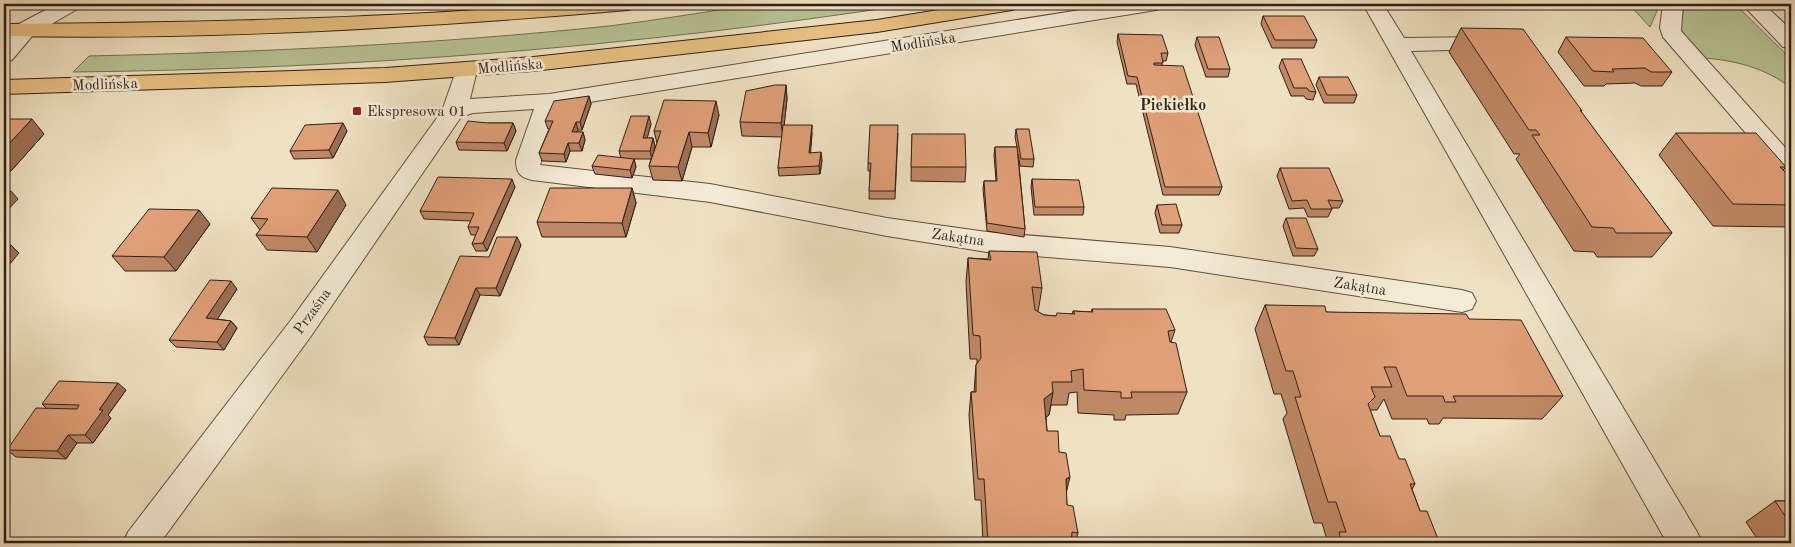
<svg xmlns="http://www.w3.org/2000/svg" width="1795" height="547" font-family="'Old Standard TT',serif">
<rect width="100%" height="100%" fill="#efe2c2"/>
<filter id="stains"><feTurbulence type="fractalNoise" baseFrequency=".004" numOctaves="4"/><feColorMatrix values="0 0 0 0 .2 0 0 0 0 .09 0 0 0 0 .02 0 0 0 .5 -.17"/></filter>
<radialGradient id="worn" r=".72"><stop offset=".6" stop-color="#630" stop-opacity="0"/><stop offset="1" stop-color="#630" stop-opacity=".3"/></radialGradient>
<path fill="#b7c394" stroke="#747155" d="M148 4H295L138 6Z
M759 4H912C634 47 354 69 73 72L89 56C263 52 436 44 609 26 659 20 709 11 759 4Z
M1629 4H1660L1650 27Z
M1684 4H1735L1791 59V88C1766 68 1734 60 1703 58L1680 34Z"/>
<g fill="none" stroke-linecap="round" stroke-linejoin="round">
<defs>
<path id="minor" d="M57 4H82L79 8 33 35 12 60 4 62V42L17 25Z
M1118 4H1166L1163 8 1156 10 559 107 540 165 710 184 887 218 987 232 1170 247 1462 290 1472 293 1476 301 1472 309 1462 312 1170 267 987 252 887 236 710 202 532 180C520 177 516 173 516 160L534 109 473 113 461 117 311 336 160 543H123L128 532 291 320 442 111 458 65 466 63 474 65 477 70 470 99 549 94Z
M1363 4H1383L1404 38 1488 37 1496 38 1499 43 1496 48 1488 49 1411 51 1697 532 1702 543H1667Z
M1663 4H1683L1681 31 1791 154V177L1782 175 1663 37 1660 28Z
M1742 4H1764L1791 30V48L1783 47Z"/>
<path id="major" d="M558 4H638L635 8 628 10C421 28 212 40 4 36V24C189 23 374 19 558 4Z
M975 4H1022L1019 8 1012 10 877 32 533 71 385 82 4 94V80L385 68 533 57 877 20Z"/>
</defs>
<use href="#minor" stroke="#605041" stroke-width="2"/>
<use href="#major" stroke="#311f16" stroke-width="2"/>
<use href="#minor" fill="#f5ecd7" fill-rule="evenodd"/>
<use href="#major" fill="#e8c181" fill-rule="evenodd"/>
</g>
<path fill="#c08966" stroke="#311f16" d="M1263 16 1317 40 1314 48H1272L1261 24Z
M1461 28 1582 111 1581 112 1672 233 1652 257H1597L1594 252 1574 251 1516 159 1520 154H1514L1449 52Z
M1118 34 1168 53 1166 61H1162V65L1222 187 1219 195H1163L1136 84H1127L1117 42Z
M1197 37 1230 69 1228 77H1206L1195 45Z
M1566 37 1672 72 1662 86H1641L1635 83 1606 84 1604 86H1584L1558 52Z
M1282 59 1316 92 1313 100 1306 99 1304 96H1291L1279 67Z
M1319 77 1357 95 1354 103H1324L1316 85Z
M786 85 787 99 784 125 812 133 810 153 822 160 820 174 779 176 778 168 782 137 742 136 740 122Z
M589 96 591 104 582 130H578L577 132H583L585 140 582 151H570L566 162 542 161 539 153 549 129H548L545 121Z
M719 115 711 147H692L682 181 653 180 649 166 651 159H634L636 167 632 178 595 174 592 166 621 158 619 151 651 124 647 138H653L655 146 653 154 657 143 654 131Z
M4 119 44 134 11 171H4Z
M488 123H513L516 131 507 151 459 150 456 142Z
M1016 129 1034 159 1033 167 1020 166 1018 154 1025 229 1024 237 987 231 983 189 984 181H996L994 155 995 147H1017L1015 137Z
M347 131 333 158 294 159 290 151Z
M898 133 895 199H869L870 171H868V163Z
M1676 133 1786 167 1783 170 1789 176H1791V227L1713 226 1659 155Z
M912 134 966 167 965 182 911 181Z
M1280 168 1343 201 1339 208H1332V209L1328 217H1308L1304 208 1289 209 1277 176Z
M1032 179 1084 207 1083 215H1034L1031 187Z
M515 187 487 251H476L472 244 476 235H471L468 227 471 221 424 219 420 211Z
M632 188 636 203 626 237H542L537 222Z
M346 205 317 252 267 250 256 235 260 230 251 218Z
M1157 205 1182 225 1179 233H1160L1155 213Z
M1286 218 1318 249 1314 256H1293L1283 226Z
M210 224 176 271H125L112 256Z
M521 245 500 296 480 295 459 345H428L424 337 489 257Z
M989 251 1042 288 1038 312 1044 315 1056 316 1072 314 1073 311 1091 312 1092 309 1175 330 1171 342 1187 392 1178 414 1126 415 1125 420H1114V415L1078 413 1077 392 1069 393 1067 405H1051L1049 415 1046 417 1047 431 1059 452 1066 492 1067 505 1078 533 1075 543H983L981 500H975L969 415 971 392H974L976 365 977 363V359H970L966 282 968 258 988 259Z
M237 289 217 319 231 321 237 328 224 350 176 347 169 340Z
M1265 305 1326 312 1469 319 1563 396 1542 419 1443 418 1439 424H1429L1427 419H1392L1384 399 1377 410H1370L1380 436 1399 459 1415 484 1412 489 1420 511 1438 539 1434 543H1328L1322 523H1314L1283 419 1287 413 1281 394H1274L1255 329Z
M126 390 108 415 111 418 93 443H77L66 459 16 457 7 450 46 408 42 404Z
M1775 501H1791V543H1760L1746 522Z"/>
<path fill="#9c6f53" stroke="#311f16" d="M786 85 787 99 783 137 781 123Z
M589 96 591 104 582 130 580 122Z
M716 101 719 115 711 147 708 133Z
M649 116 651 124 645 146 643 138Z
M32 119 44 134 11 171 4 163V149Z
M576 122 578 130 574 140 572 132Z
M343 123 347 131 333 158 329 150Z
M513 123 516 131 507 151 504 143Z
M812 125V133L810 161 809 153Z
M583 132 585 140 582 151 579 143Z
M689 132 692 147 682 181 678 167Z
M653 138 655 146 652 159 650 151Z
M568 143 570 151 566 162 564 154Z
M821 152 822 160 820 174 819 166Z
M634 159 636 167 632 178 630 170Z
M512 179 515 187 487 251 483 243Z
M632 188 636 203 626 237 622 223Z
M338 190 346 205 317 252 307 237Z
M11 191 18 199 4 214V198Z
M199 210 210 224 176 271 164 257Z
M517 237 521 245 500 296 496 288Z
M11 245 19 253 4 271V253Z
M231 281 237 289 213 326 206 318Z
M476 288 480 295 459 345 455 338Z
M231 321 237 328 224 350 217 342Z
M118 383 126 390 108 415 111 418 93 443 85 435 99 410Z
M1053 392 1049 415 1040 422 1044 399Z
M68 435 77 443 66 459 57 451Z
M1070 477 1065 498 1066 479Z"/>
<path fill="#df9f77" stroke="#311f16" d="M1263 16H1304L1317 40H1275Z
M1461 28 1523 29 1582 111 1580 110 1672 233H1616L1613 228 1592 227 1532 135H1540L1536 130H1529Z
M1118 34 1162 35 1168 53H1161L1163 63H1154V65L1183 66 1222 187H1165L1137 77 1128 76Z
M1197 37H1219L1230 69H1208Z
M1566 37 1643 38 1672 72H1651L1645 68 1612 69 1614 72 1593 71Z
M1282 59H1301L1316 92 1309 91 1307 88H1294Z
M1319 77H1348L1357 95H1327Z
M775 85H786L781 123 740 122 746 91Z
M589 96 580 122H576L572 132H583L579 143H568L564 154 539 153 553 121H545L554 101Z
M664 100 716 101 708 133 689 132 678 167 649 166 661 131H654Z
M631 116H649L643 138H653L650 151H619Z
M4 119H32L4 149Z
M468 121 488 123H513L504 143 456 142Z
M343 123 329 150 290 151 305 125Z
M783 125H812L809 153 821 152 819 166 778 168Z
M870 125H898L895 191H869L871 163H868Z
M1016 129H1029L1034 159H1021Z
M1676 133H1756L1786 167H1780L1789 176H1791V205L1733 204Z
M912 134H965L966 167H911Z
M995 147H1017L1025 229 987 223 984 181H997Z
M598 155 634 159 630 170 592 166Z
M1280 168H1329L1343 201 1328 200 1332 209H1311L1307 200 1292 201Z
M438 177 512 179 483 243 472 244 479 227H468L474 213 420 211Z
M1032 179 1079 180 1084 207H1035Z
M272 188 338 190 307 237 256 235 268 219 251 218Z
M550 188H632L622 223 537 222Z
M4 191H11L4 198Z
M1176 204 1182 225H1162L1157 205Z
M149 209 199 210 164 257 112 256Z
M1286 218H1306L1318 249 1296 248Z
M497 237H517L496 288H476L455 338 424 337 460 256 489 257Z
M4 245H11L4 253Z
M989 251 1037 252 1042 288 1032 287 1035 310 1044 315 1056 316 1057 313 1075 314 1073 311 1093 312 1092 309H1166L1175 330 1168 331 1170 342 1176 343 1187 392H1131L1132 398H1121V392L1084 390 1083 369 1071 371 1072 382H1052L1053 392 1044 399 1047 431H1058L1059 452 1066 453 1070 477 1066 479 1067 505 1073 506 1078 533 1072 532 1071 543H988L984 479H978L971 392H976V365L981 358 980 336 973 335 968 258 991 260Z
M210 280 231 281 206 318 231 321 217 342 169 340Z
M1265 305 1325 306 1326 312 1466 314 1469 319 1521 320 1563 396H1453L1456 402H1445L1443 396H1407L1396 367H1384L1392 387H1371L1375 397 1368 404 1380 436H1390L1399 459H1405L1415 484H1410L1420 511H1427L1438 539H1430L1432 543H1342L1339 532H1346L1336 502H1328L1295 397H1301L1293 371H1286Z
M59 381 118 383 99 410H103L85 435H68L57 451 7 450 36 408 77 409 79 405 42 404Z
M1775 501H1791V525Z"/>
<rect fill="#8f2418" stroke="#f5ecd7" stroke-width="2" x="352" y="106" width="10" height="10" rx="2.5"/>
<g text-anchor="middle" stroke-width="5" stroke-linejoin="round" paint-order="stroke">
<g font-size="15" fill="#311f16" stroke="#f5ecd7">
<text transform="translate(923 42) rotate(-9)" y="5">Modlińska</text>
<text transform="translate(510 66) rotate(-5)" y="5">Modlińska</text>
<text transform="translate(105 84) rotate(-2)" y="5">Modlińska</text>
<text transform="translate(958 237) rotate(8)" y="5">Zakątna</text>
<text transform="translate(1360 286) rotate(9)" y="5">Zakątna</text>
<text transform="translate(312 311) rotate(-54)" y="5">Przaśna</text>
</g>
<g font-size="15" fill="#311f16" stroke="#f5ecd7" text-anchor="start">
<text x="367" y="116">Ekspresowa 01</text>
</g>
<g font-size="16" font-weight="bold" fill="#311f16" stroke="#f5ecd7">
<text x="1173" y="110">Piekiełko</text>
</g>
</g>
<rect width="1795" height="547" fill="none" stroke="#efe2c2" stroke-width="20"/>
<rect x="5" y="5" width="1785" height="537" fill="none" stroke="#311f16" stroke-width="2.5"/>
<rect x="10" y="10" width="1775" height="527" fill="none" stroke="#311f16"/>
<rect width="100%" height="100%" filter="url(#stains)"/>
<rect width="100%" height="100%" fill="url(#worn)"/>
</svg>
